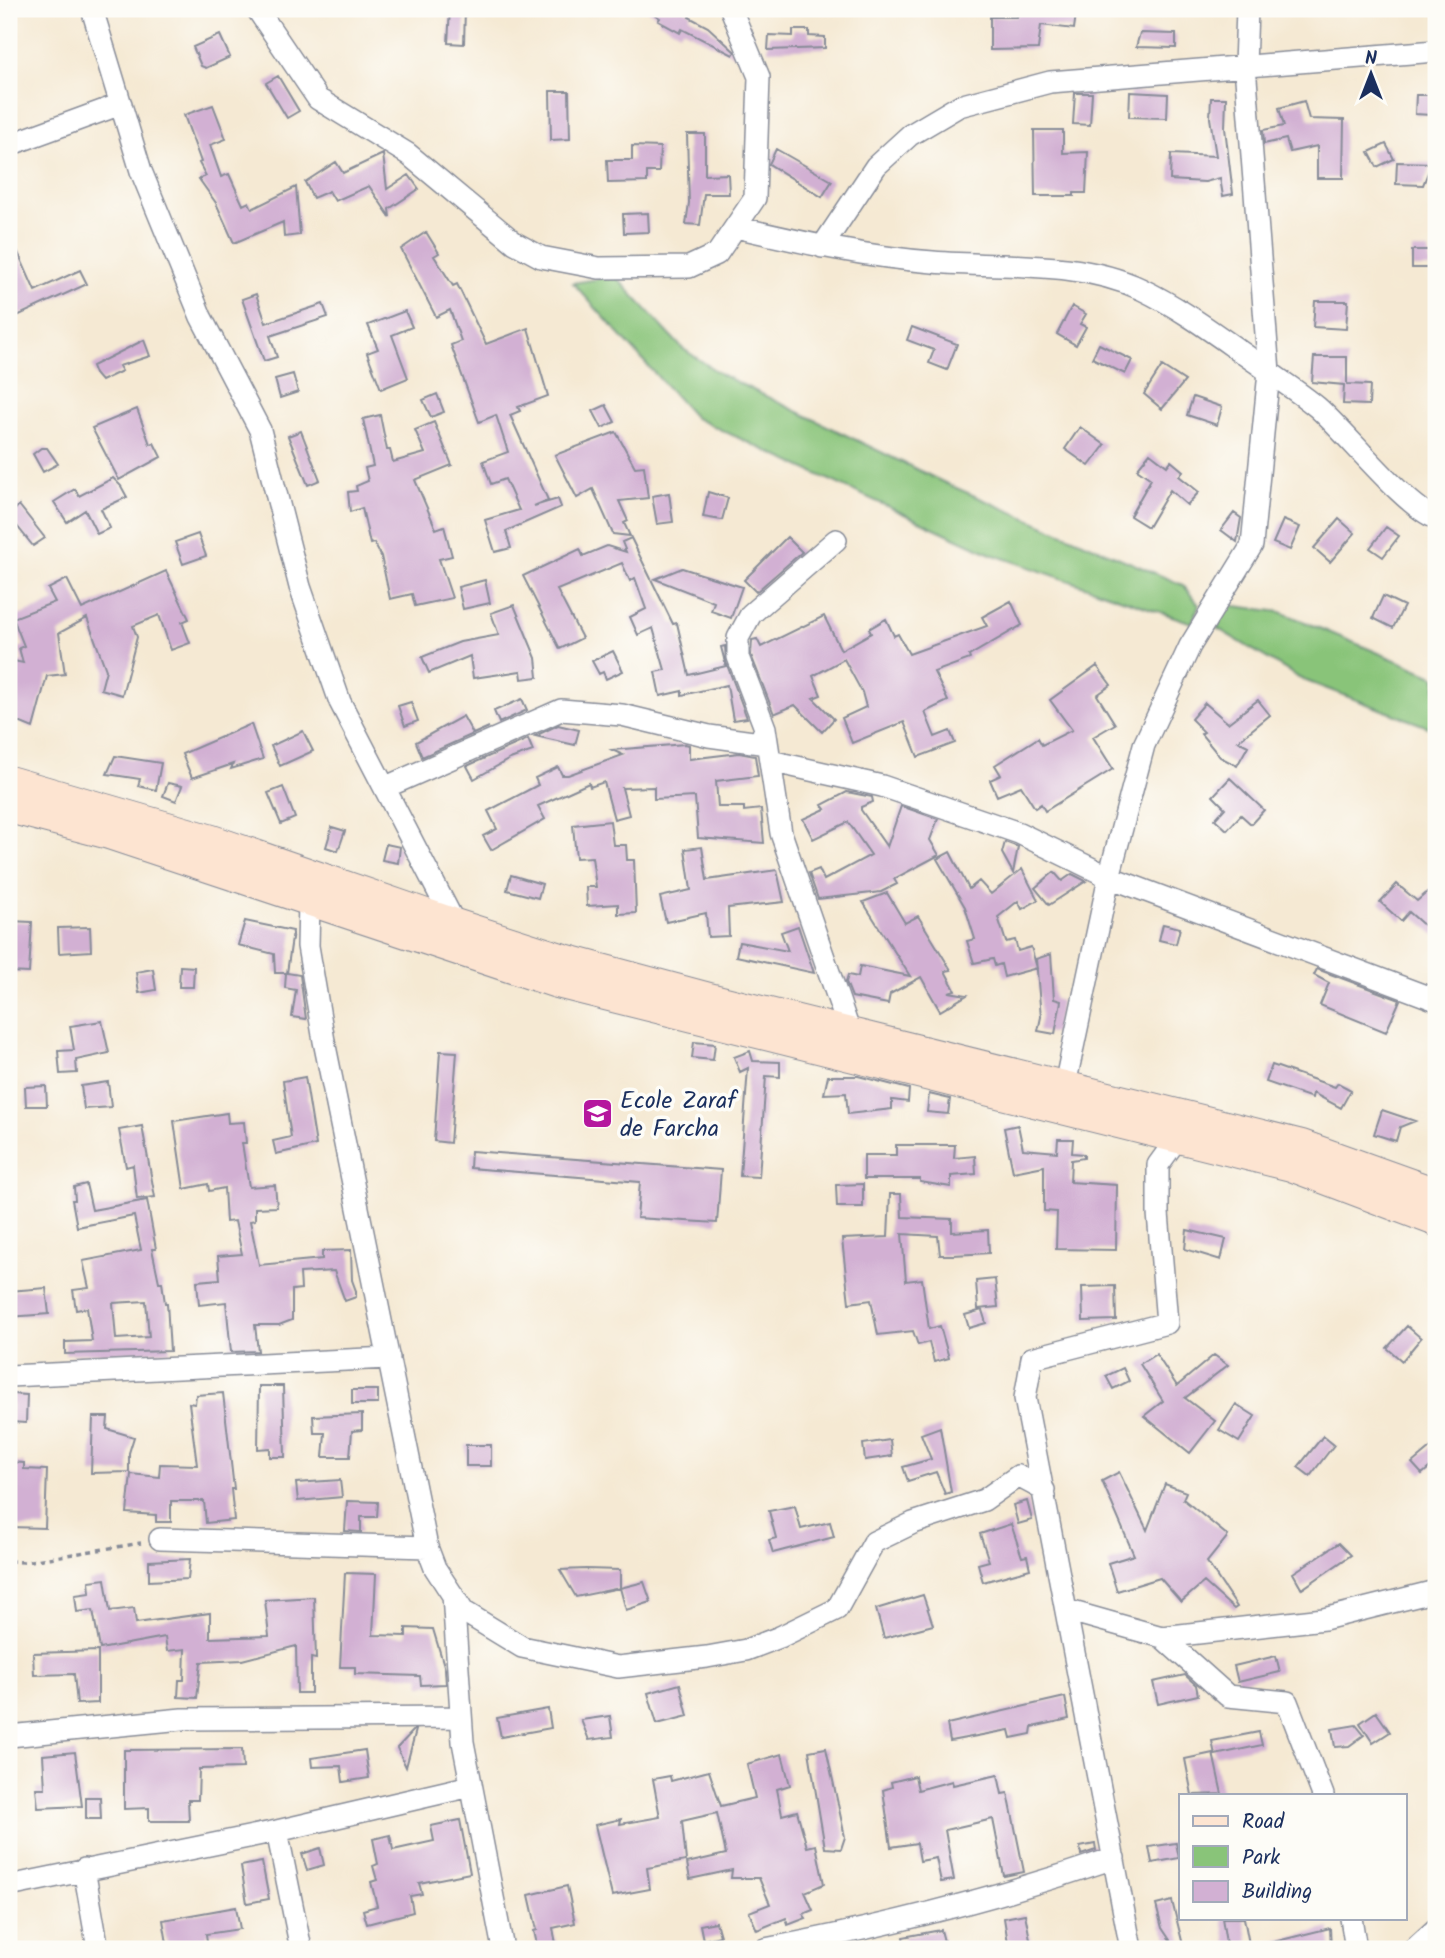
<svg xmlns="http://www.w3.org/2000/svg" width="1445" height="1958" font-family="Kalam,sans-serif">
<rect width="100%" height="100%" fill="#fdfcf7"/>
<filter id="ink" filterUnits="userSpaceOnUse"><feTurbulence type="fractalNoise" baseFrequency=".0143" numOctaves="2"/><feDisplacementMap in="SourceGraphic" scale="14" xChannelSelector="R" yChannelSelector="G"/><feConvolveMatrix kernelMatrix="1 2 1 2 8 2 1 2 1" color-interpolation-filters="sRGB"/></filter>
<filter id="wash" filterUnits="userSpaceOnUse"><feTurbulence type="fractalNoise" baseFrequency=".00686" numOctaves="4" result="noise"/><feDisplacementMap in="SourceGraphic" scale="28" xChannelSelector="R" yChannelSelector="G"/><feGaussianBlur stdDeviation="1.57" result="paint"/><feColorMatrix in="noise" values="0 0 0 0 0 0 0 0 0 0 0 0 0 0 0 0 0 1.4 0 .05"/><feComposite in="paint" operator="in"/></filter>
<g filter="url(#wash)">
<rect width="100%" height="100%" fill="#f5e9d3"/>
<path fill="#89c479" stroke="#527a6c" stroke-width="2" d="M615 276 682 348 722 375 947 484 1183 585 1199 605 1192 623 991 554 695 418 573 283Z
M1228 605 1281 612 1436 677V730L1301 679 1217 628Z"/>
<g id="blocks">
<path fill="#d2b0d3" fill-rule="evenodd" d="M450 9H465L464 44 448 43Z
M646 9H683L691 13 689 17 708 27 735 52 733 55 682 29 680 33 658 21 660 18Z
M1029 9 1076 14 1074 29 1041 25 1038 49 990 50V17H1017L1018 11 1028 12Z
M793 30H809V36L825 37V48L768 50 769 35 793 36Z
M1140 33 1176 34V48L1136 47Z
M220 35 230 57 206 68 201 66 193 47Z
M278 76 299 111 287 118 266 83Z
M550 91H569L570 139 551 140Z
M1130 92 1168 94 1167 118 1129 117Z
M1075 93H1092L1090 125 1073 124Z
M1416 95H1432L1431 115 1415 114Z
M1211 98H1226L1225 128 1233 194 1223 196 1220 178 1205 182 1170 180 1171 154 1216 156 1210 118Z
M1304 101 1309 119 1344 120 1343 178H1317V146L1290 152 1286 139 1264 144 1263 130 1284 126 1279 108Z
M213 105 226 139 210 145 221 177 229 174 243 205 249 202 252 209 296 187 300 235 284 237 283 222 234 243 216 203 199 179 206 176 199 163 201 162 184 115Z
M1034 130H1063V153L1088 152 1086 193H1074V196H1035Z
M687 134H705V175L728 174 729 194H704L700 225 686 224 689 203Z
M1386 144 1394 159 1377 167 1369 152Z
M632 146 660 147 659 172H647V182L608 183 607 160H632Z
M776 149 832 181 822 197 769 164Z
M383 154 387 189 409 175 419 189 389 209 390 217 369 186 335 201 329 191 313 198 305 182 336 162 343 173Z
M1397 162 1432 163 1423 185 1396 184Z
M648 213 649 232 624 233 623 214Z
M9 232 35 291 80 270 87 284 15 317 9 303Z
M426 232 439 253 434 256 453 286 457 284 460 290 486 344 528 328 548 396 518 407 520 411 510 415 548 500 534 506 558 499 561 507 506 531 511 548 495 552 485 520 519 510 505 479 491 484 483 461 508 452 496 415 479 422 451 345 461 341 450 310 436 317 401 249Z
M1412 250H1429L1430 268H1412Z
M256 294 266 323 323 304 328 317 270 336 277 357 264 361 242 299Z
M1315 301H1348L1346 329 1313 327Z
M1072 306 1086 314 1080 324 1086 327 1076 345 1057 334Z
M405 311 412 327 392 335 408 378 381 389 367 353 378 349 368 325Z
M912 327 957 344 947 370 929 363 934 350 907 340Z
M144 340 150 356 119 366 122 371 101 381 95 374 92 366Z
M1099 344 1132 360 1125 374 1092 358Z
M1314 357H1347V384L1370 385 1369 405 1343 404 1344 385 1312 382Z
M1162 366 1185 381 1162 409 1144 394Z
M293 374 298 392 280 398 275 379Z
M437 394 444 412 431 417 423 400Z
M1193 397 1222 407 1217 425 1187 415Z
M606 405 615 422 602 428 593 411Z
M137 409 150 444 154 443 161 457 119 480 92 428Z
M380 415 387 450H390L393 462 425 453 415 430 434 422 452 465 415 480 436 529 444 526 452 556 439 559 452 598 415 606 412 594 390 599 381 556 374 543 370 544 362 508 350 512 348 492 357 491 356 486 368 481 365 468 373 466 363 419Z
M1080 427 1105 445 1089 466 1065 449Z
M301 431 320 480 308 485 288 436Z
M616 432 635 467 644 466 648 498 619 501 628 521 624 523 630 536 613 534 593 489 577 498 555 455Z
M41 448H47L58 464 43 472 33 454Z
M1150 453 1167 466 1171 461 1183 471 1179 476 1199 492 1187 505 1170 490 1148 527 1130 516 1151 479 1137 469Z
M113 478 121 486 127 497 101 509 110 528 97 534 85 510 67 522 54 502 75 489 79 496Z
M708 492 728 498 722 520 703 517Z
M669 493 673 522 657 524 652 496Z
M19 505 45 538 33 546 9 516Z
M1234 513 1241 518 1237 542 1221 530Z
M1339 519 1355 533 1330 562 1314 548Z
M1283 520 1300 527 1290 550 1273 543Z
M1386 527 1399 536 1383 557 1370 548Z
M198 534 206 556 183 564 175 542Z
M787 537 802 552 756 592 744 580Z
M631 538 673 624 677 623 689 675 726 666 721 647 725 646 726 662 747 718 733 720 727 685 682 695V691L660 696 655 672 665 670 653 628 638 635 630 617 646 609 635 578 630 581 622 563 557 590 582 638 560 649 523 576 580 549 583 556 607 546 626 552 622 542Z
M682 568 742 587 731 618 711 611 714 602 655 579Z
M166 571 189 619 182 622 190 643 171 650 159 615 133 626 137 637 122 695 101 689 106 670 87 618 59 633 65 674 47 676 33 728 9 718V660L23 663 19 648 24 646 13 618 55 602 48 589 67 579 82 609Z
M485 580 490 603 463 609 458 587Z
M1383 596 1404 606 1393 628 1373 618Z
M1011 601 1022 625 969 656 970 659 934 672 948 701 925 712 935 737 950 731 955 743 918 757 904 722 852 743 842 718 866 707 862 692 844 659 813 676 821 695 813 698 834 719 822 732 795 705 774 714 751 655 752 640 757 639 761 647 824 616 841 650 871 633 869 629 886 619 894 636 898 634 909 654 987 626 982 617Z
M514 605 536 658 538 677 522 679 521 671 473 678 470 656 429 673 422 657 460 642 499 635 491 613Z
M613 651 623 671 606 679 603 672 599 674 592 661Z
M1097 666 1111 685 1097 695 1115 724 1093 737 1113 769 1045 811 1041 804 1035 808 1021 786 997 796 990 780 1001 775 995 765 1038 738 1042 745 1072 730 1050 700Z
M522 699 527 710 499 723 494 711Z
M1258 700 1270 715 1238 741 1248 746 1237 766 1220 757 1201 734 1204 732 1191 719 1205 703 1228 723Z
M411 702 418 721 405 726 398 706Z
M463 716 473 734 489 727 422 757 416 742Z
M251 724 263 759 231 769 233 764 192 778 182 754Z
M558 725 579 730 575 745 535 736Z
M303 731 313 751 280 766 271 746Z
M528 739 533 751 510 759 474 779 467 766Z
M685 744 689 745V759L739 753 755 756 758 776 716 781 718 807H744V811L761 809 764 843 698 838 695 797 654 799V787L622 788 629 815 614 819 604 782 590 787 589 783 538 806 545 819 491 850 483 836 497 829 488 811 538 785 535 778 558 767 562 775H568L623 755 612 750Z
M115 756 161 763 156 790 138 786 140 779 107 774Z
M1230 778 1264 810 1251 824 1241 815 1227 830 1215 819 1225 808 1213 796Z
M168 783 182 786 176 801 163 796Z
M283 787 295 818 281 824 268 793Z
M847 792 872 797 873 802 861 807V810L887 847 901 806 938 819 930 840 939 855 894 879 897 884 881 892 818 899 809 873 819 869 824 880 871 855 848 822 813 839 803 819 825 809 822 805Z
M610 821 613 845H626L627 860H634L636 913 618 914V904L587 906 586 887H596L592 857 576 858 573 825Z
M332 827 345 831 338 851 326 847Z
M1005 842 1018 847 1013 873 1002 853Z
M386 844 400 847 398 863 382 860Z
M702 847 707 880 777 870 784 902 728 908 729 936 708 937 706 913 666 922 660 897 691 890 685 849Z
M950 852 969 889 979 881 991 894 1022 869 1038 900 1022 909 1018 901 998 917 1006 942 1015 940 1018 951 1031 947 1037 968 1004 977 1001 964 995 966 993 959 974 963 967 941 975 939 965 907 937 859Z
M1054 872 1062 881 1072 874 1086 881 1049 905 1035 888Z
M511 875 542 884 538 898 507 890Z
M1397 884 1417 901 1436 885V936L1409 912 1401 921 1380 902Z
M887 893 905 923 918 916 951 970 945 971 955 990 949 992 967 995 940 1011 921 977 890 994 888 1004 852 997 846 982 848 975 858 977 860 966 910 976 863 902Z
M9 921 32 922 29 973 9 972Z
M245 921 293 931 287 973 300 975 306 1019 292 1017 296 990 285 988 286 973H275L274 954 238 945Z
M1163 924 1180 928 1176 944 1159 940Z
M798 926 814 973 736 956 739 942 788 951 781 932Z
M90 927 91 951 59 953 58 928Z
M1051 954 1054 999 1061 1001 1055 1034 1038 1031 1041 1017 1036 959Z
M180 966 194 967 193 987H179Z
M153 969 156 990 139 993 136 972Z
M1317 969 1400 1000 1386 1032 1320 1005 1329 983 1314 975Z
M102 1021 109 1053 76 1060 77 1073 60 1074 58 1051 74 1050 70 1026Z
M694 1042 715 1044 713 1060 692 1058Z
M440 1051 457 1052 450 1143 434 1141Z
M750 1051 753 1061 780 1062V1077L766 1076 759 1177 740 1176 748 1068 740 1072 734 1057Z
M1272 1065 1335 1087 1338 1083 1351 1090 1341 1108 1313 1093 1312 1098 1266 1082Z
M828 1076H858L909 1089 908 1102 892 1100V1109L848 1114 846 1093 824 1094Z
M305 1077 316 1145 276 1154 273 1141 291 1137 283 1081Z
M108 1082 111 1107 84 1109 81 1086Z
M46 1086 47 1106H26L25 1087Z
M929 1094 950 1099 948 1114 927 1112Z
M1382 1110 1415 1121 1400 1127 1396 1141 1374 1134Z
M227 1113 228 1123 244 1122 246 1143H242L249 1187 275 1185 277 1207 255 1208V1220L250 1221 259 1265 322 1259V1251L351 1250 352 1280 356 1291V1297L345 1301 334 1271 300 1273 301 1289 292 1290V1320L279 1325H255L258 1351 231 1352 226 1302 199 1305 197 1281 220 1279 218 1256 242 1254 235 1221 226 1222 224 1188 209 1191 208 1184 184 1189 174 1121Z
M1018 1125 1023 1149 1057 1152 1058 1139H1073L1072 1153 1084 1154V1158L1071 1160 1070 1182 1117 1185 1116 1250 1056 1249 1057 1212 1044 1211V1166L1013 1172 1004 1128Z
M142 1126 155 1197 137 1199 133 1165 126 1167 119 1130Z
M896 1145H955L954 1158 975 1156 976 1174 951 1176V1187L920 1182V1179H864V1155H896Z
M471 1151 721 1170 717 1223 637 1218 640 1182 470 1168Z
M86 1184 92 1210 147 1200 156 1249H152L159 1282H162L165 1303H167L170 1351 65 1354V1342L92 1341 87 1308 76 1310 73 1290 89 1288 83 1261 141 1250 134 1216 77 1227 72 1200H75L74 1187ZM146 1301 149 1337 116 1339 113 1303Z
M863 1184V1207H837L836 1185Z
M890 1194H901L902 1217 952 1219V1232L988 1230 989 1253 953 1255H940L938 1236 902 1234 906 1281 922 1279 929 1329 940 1326 949 1358 934 1362 929 1342 918 1345 913 1331 878 1335 871 1300 849 1303 842 1239 888 1237Z
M1187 1230 1226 1239 1221 1260 1185 1249Z
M995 1279 998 1307 978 1309 976 1281Z
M1115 1286 1116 1320 1083 1321 1082 1287Z
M46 1288 49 1314 9 1317V1291Z
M982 1310 986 1323 969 1328 965 1315Z
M1407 1326 1421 1338 1402 1361 1387 1348Z
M1156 1354 1177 1386 1214 1355 1228 1365 1185 1398 1215 1421 1190 1453 1144 1416 1163 1401 1140 1364Z
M1123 1368 1129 1381 1113 1389 1106 1376Z
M259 1386H283L285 1457H270V1448L258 1449Z
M352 1390H378V1404H352Z
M223 1393 234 1489H231L234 1520 206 1523 204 1501H171V1522H156V1515L127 1513 131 1474 159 1477 160 1464 197 1465 189 1403 195 1404 196 1395Z
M12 1394 27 1395 26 1423 11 1422Z
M1236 1404 1255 1416 1239 1442 1219 1430Z
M362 1414V1430L352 1431 350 1457H323L325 1433H314L313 1416Z
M93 1417H108L107 1429 134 1437 129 1453V1472L91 1473Z
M940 1427 951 1492 945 1494 936 1472 908 1481 903 1467 931 1459 921 1434Z
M1323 1436 1334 1445 1310 1476 1298 1467Z
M890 1440 892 1456 865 1460 863 1444Z
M1436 1443V1462L1422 1474 1412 1463Z
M466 1445H491V1466H466Z
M9 1462 24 1463V1469L47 1470 45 1528 10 1527 12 1484H9Z
M1119 1472 1147 1530 1165 1484 1186 1492 1183 1499 1228 1536 1207 1562 1237 1607 1234 1609 1204 1582 1181 1602 1160 1578 1117 1591 1108 1563 1134 1555 1102 1481Z
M340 1480 342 1497 298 1501 296 1483Z
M347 1501 378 1502 377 1517H361V1532L345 1531Z
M1027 1501 1032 1520 1018 1524 1013 1505Z
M795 1506 801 1529 830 1522 834 1537 773 1553 769 1540 776 1538 769 1511Z
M1011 1524 1022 1557 1027 1556 1030 1569 983 1582 978 1564 989 1561 980 1534Z
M1339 1543 1351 1555 1302 1589 1293 1573Z
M190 1559 188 1579 149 1581V1561Z
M586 1569 620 1570V1588L576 1597 560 1570Z
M345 1573 376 1574 373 1635 406 1636V1628L433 1629 445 1669 446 1684 421 1685 420 1676 355 1674V1667H340Z
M105 1579 110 1611 134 1608 136 1623 210 1613V1638L269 1636 265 1600 314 1597 316 1659 311 1658V1693H297L296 1646 242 1660 201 1662 197 1698 178 1697 179 1680H184L185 1649 167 1651 165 1637 100 1649 93 1610 77 1612 75 1595 90 1593 89 1581Z
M644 1582 651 1602 626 1610 620 1588Z
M923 1595 933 1625 884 1638 876 1609Z
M98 1651V1703L77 1704 74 1674 34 1675 33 1653Z
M1276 1656 1280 1672 1238 1682 1234 1666Z
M1185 1675 1196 1685 1198 1695 1158 1704 1153 1682Z
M680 1684 688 1716 657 1724 648 1693Z
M1065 1697 1069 1719 1032 1727 1031 1734 1011 1738 1009 1730 950 1741 947 1724Z
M548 1709 551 1728 501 1737 497 1718Z
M1376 1712 1390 1732 1373 1743 1360 1723Z
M610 1716 613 1737 589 1740 581 1720Z
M1356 1725 1364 1735 1349 1746 1335 1747 1332 1729Z
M414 1730H416L406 1767 397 1748Z
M1259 1732 1262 1745 1215 1755 1212 1741Z
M826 1748 845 1837 841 1849 825 1848 809 1751Z
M242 1749 243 1768 199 1769 198 1800H188L189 1821H149V1808L124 1809V1750Z
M365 1750 369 1778 343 1782 341 1766 312 1767 311 1758Z
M75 1752 82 1806 38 1808 36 1788H45L43 1755Z
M1213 1753 1222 1794 1192 1795 1185 1759Z
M782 1754 790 1785 777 1789 782 1815 797 1811 807 1847 816 1845 824 1884 805 1892 813 1910 803 1914 806 1918 788 1925 786 1918 757 1930 749 1912 770 1904 759 1878H731L732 1870 690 1879 687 1863 726 1854 717 1813 682 1821 686 1861 647 1868 650 1889 612 1896 595 1825 621 1819 620 1824 660 1817 653 1779 670 1776 671 1781 709 1771 721 1806 755 1798 747 1764Z
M998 1775 1002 1794 1008 1793 1024 1872 1004 1876 993 1819 945 1830 954 1880 941 1882 936 1858 920 1861 917 1843 891 1847 883 1790 892 1787 891 1782 915 1776 918 1790 952 1781 953 1785Z
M86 1797H100L101 1819H86Z
M460 1820 470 1873 419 1883 422 1894 410 1896 413 1912 367 1924 363 1910 377 1906 371 1882 377 1880 373 1866 378 1864 373 1839 390 1835 393 1850 434 1841 431 1826Z
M1176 1843 1179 1858 1152 1863 1149 1847Z
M1095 1844 1096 1850 1081 1855 1080 1847Z
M320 1848 324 1865 307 1870 302 1854Z
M262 1862 269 1899 247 1903 241 1866Z
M567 1886 575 1923 553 1928 557 1949H538L534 1931 537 1930 529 1895Z
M1172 1901 1184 1949H1176L1162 1928 1156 1905Z
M236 1907 240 1929 206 1934 208 1949H168L163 1920Z
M1025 1914 1032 1949H1009L1004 1918Z
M1222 1918H1244L1250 1949H1227Z
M716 1922 720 1936 703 1940 700 1925Z
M1330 1928 1331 1949H1266L1265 1944Z
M941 1930 946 1949H905L903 1937Z"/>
</g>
</g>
<g filter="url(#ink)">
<use href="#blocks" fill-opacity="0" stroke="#888c98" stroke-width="2"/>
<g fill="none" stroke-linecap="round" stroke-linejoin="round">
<defs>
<path id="street" d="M92 9 141 171 201 317 260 430 300 587 340 702 455 924
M257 9 318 99 408 154 515 243 541 257 599 268 689 267 717 254 755 198 759 77 731 9
M1247 9 1245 66 1269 372 1252 545 1190 646 1144 745 1109 877 1436 1000
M9 145 121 104
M736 227C800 242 866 257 933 262 1002 268 1077 259 1141 289 1183 309 1219 337 1257 363 1276 378 1298 391 1317 407 1345 431 1406 508 1436 518
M822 247 876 166 910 135 959 106 1050 82 1436 51
M836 540 751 614 738 638V657L765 728 781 833 850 1033
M770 761 882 786 1019 833 1109 877 1065 1085
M386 787 561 710 622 715 709 736 760 743 765 728
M309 901 308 946 324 1041 427 1547 435 1568 463 1611 522 1647 618 1667 707 1657 746 1650 780 1637 837 1609 874 1542 913 1523 984 1500 1018 1476 1044 1490
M9 1376 389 1358
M160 1539 427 1547
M453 1595 463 1742 503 1949
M1066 1610 1162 1637 1324 1619 1436 1591
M1162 1637 1228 1696 1287 1702 1323 1795
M9 1736 182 1719 461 1717
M277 1831 301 1949
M84 1869 98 1949
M9 1886 277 1831 471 1786
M1351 1918 1356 1949
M765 1949C883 1927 1000 1897 1114 1858
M1131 1949 1025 1398 1032 1358 1167 1323 1158 1213V1165L1179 1136
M1414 1949 1436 1929"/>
<path id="secondary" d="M9 781 212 840 455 924 564 959 709 998 1302 1145 1436 1193
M9 808 109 834 557 983 1291 1166 1436 1221"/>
</defs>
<use href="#street" stroke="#888c98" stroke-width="24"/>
<use href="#secondary" stroke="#888c98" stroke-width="32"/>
<path stroke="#888c98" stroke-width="3.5" stroke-dasharray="5 5" stroke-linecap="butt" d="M9 1561 24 1562 141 1543"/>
<use href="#street" stroke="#fff" stroke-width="21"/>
<use href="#secondary" stroke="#fde4d1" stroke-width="30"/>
</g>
</g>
<defs>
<symbol id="school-square" viewBox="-11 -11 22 22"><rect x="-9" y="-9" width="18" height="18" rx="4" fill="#b5179e" stroke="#fdfcf7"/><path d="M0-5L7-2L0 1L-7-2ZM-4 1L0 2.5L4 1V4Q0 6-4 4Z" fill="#fff"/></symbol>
</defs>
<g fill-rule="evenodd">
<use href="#school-square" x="580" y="1096" width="35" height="35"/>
</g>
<g text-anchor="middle" stroke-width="7" stroke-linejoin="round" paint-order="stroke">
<g font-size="24" fill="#1b2f5e" stroke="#fdfcf7" text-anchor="start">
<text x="620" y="1108">Ecole Zaraf<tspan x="620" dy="28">de Farcha</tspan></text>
</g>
</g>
<rect width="1445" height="1958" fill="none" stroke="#fdfcf7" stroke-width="35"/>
<rect x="1179" y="1794" width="228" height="126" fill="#fdfcf7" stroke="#a3aaba" stroke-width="2"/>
<rect x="1193" y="1816" width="35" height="10" fill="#fde4d1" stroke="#a3aaba" stroke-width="2"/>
<text x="1242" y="1828" font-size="21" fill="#1b2f5e">Road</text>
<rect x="1193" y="1846" width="35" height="21" fill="#89c479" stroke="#a3aaba" stroke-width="2"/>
<text x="1242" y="1864" font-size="21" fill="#1b2f5e">Park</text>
<rect x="1193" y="1881" width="35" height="21" fill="#d2b0d3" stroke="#a3aaba" stroke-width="2"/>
<text x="1242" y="1898" font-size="21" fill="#1b2f5e">Building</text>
<g transform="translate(1371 74)" stroke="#fdfcf7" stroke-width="5" paint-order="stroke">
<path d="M0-5L12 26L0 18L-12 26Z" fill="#1b2f5e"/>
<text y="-10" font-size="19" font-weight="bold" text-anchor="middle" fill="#1b2f5e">N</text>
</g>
</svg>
